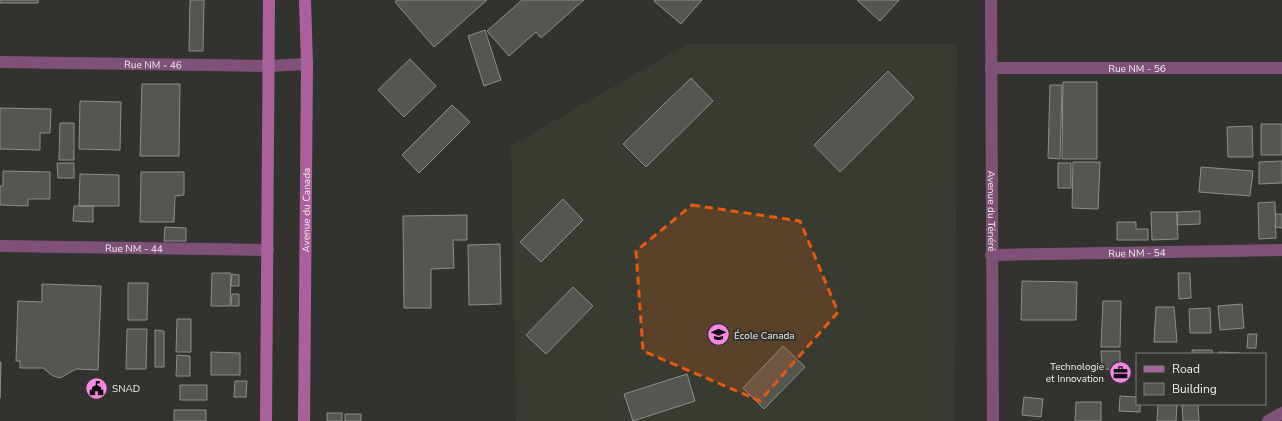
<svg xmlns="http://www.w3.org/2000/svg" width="1282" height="421" font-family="'Nunito Sans',sans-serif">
<rect width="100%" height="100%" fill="#32332f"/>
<path fill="#383b31" d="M687 44H957L955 421H516L511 146Z"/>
<path fill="#545651" stroke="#8d8e89" d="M0 0H38V3H0Z
M190 0H204L203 51H189Z
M397 0H487L434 47 395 2Z
M522 0H584L541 38 536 32 509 56 487 31Z
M655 0H702L681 24 654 1Z
M857 0H899L880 21Z
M485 30 501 80 484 86 468 36Z
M410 59 436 86 404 117 378 90Z
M888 71 914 98 840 172 814 145Z
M691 78 713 101 646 167 623 144Z
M1063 82H1097V159H1062Z
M142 84H180L179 156H140Z
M1050 85H1062L1060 159 1048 158Z
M80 101 121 102 120 150 79 149Z
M452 105 470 122 419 173 402 155Z
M0 108 51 109 50 133H40V150L0 149Z
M60 123H74V160H59Z
M1261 124H1282V155H1261Z
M1252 126 1253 157H1228L1227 127Z
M1282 161V183L1259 184V162Z
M1073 162H1100L1098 209 1072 208Z
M57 163H74V178H58Z
M1058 163H1071V188H1058Z
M1201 167 1253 171 1250 196 1199 192Z
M3 171 50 172V199H28V206L0 205V186H3Z
M141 172H184V195L175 196 174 222H140Z
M80 174 119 175V206H79Z
M563 199 583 220 541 262 520 242Z
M1275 202 1276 238 1259 239 1258 203Z
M74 206H93V222L73 221Z
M1200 211V224L1177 225V212Z
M1151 212H1177L1178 239 1152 240Z
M1276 214H1282V228L1275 227Z
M467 215V240H453L454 268 431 269V308H404L403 216Z
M1117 222H1136V229H1148V240H1117Z
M165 227 186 228V241H164Z
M500 244 501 304 469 305 468 245Z
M212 273H231L230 306H211Z
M1178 273H1190L1191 298 1179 299Z
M232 274 239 275V286H231Z
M1022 281 1077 282 1076 320H1021Z
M128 283H148L147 320H128Z
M42 284 101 286 98 370 76 369 60 378 53 376 43 368H20V361H16L18 301 42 302Z
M573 287 593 306 546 354 526 335Z
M232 294H239V306H231Z
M1103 301H1121L1120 347H1101Z
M1242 304 1244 328 1220 330 1218 306Z
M1156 307H1174L1177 342H1154Z
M1210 308 1211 333H1190L1189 309Z
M177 319H191V352H176Z
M127 329H147L146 369H126Z
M155 330 164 331V367H155Z
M1248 334H1257L1256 348H1247Z
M783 346 805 367 764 409 743 388Z
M1192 350H1212L1213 354H1192Z
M1101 351H1120V372L1102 368Z
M211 352 240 353V375H211Z
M1219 352 1240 353V354H1219Z
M177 355 190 356V376H176Z
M0 362H1L0 398Z
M687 374 695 401 633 421 624 394Z
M235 381H247L246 397H234Z
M180 385H207V400H180Z
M1120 396 1137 397V404H1140V412L1119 411Z
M1024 397 1043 399 1041 417 1022 415Z
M1076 402H1101V421H1075Z
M1158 404H1177L1176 421H1157Z
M1182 404H1198L1199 421H1183Z
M174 410H206V421H174Z
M327 413H342V421H327Z
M345 414H361V421H345Z"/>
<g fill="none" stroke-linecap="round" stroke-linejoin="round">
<g stroke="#805178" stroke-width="12">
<path id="s1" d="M991 0 993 421"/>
<path id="s2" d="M0 62 268 66 307 64"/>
<path id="s3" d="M991 68H1282"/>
<path id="s4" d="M0 246 268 250"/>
<path id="s5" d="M991 255 1282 250"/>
<path d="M1268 421 1282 413"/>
</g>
<g stroke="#ab609e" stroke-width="12">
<path d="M266 421 269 0"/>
<path id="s6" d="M304 421 307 64 305 0"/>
</g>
</g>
<path fill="#e8590c" fill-opacity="0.2" stroke="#e8590c" stroke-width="3" stroke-dasharray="8 5" stroke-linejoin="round" d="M692 205 800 221 838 312 760 401 643 351 636 251Z"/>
<defs>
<symbol id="school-disc" viewBox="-11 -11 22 22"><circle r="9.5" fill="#fa87e7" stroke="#32332f"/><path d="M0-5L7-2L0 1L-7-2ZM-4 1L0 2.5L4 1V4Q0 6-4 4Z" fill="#111"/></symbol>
<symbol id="office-disc" viewBox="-11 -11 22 22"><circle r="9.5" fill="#fa87e7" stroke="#32332f"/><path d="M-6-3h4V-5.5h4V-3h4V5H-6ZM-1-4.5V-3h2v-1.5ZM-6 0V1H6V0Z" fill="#111"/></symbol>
<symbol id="civic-disc" viewBox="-11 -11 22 22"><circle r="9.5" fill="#fa87e7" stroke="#32332f"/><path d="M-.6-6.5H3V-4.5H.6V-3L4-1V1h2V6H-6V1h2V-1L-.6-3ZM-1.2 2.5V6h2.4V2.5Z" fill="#111"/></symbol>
</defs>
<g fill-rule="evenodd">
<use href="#school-disc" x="706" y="322" width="25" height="25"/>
<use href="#office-disc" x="1108" y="360" width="25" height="25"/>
<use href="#civic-disc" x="84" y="376" width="25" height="25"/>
</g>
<g text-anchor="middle" stroke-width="4" stroke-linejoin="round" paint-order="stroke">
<g font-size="10" fill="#eeefec" stroke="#32332f">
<text dy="4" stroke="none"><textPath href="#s2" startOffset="153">Rue NM - 46</textPath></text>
<text dy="4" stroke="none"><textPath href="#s3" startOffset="146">Rue NM - 56</textPath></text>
<text dy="4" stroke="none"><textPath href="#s6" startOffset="211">Avenue du Canada</textPath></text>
<text dy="4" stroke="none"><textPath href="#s1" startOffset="211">Avenue du Ténéré</textPath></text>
<text dy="4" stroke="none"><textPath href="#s4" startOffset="134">Rue NM - 44</textPath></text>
<text dy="4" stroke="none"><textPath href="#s5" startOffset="146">Rue NM - 54</textPath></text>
</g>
<g font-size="10" fill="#eeefec" stroke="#32332f" text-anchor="start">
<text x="734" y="339">École Canada</text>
<text x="1104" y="370" text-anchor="end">Technologie<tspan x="1104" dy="12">et Innovation</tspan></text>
<text x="112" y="392">SNAD</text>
</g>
</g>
<rect x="1136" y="353" width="130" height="52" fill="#32332f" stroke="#7d7e7b"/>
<rect x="1144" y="366" width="20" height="6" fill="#ab609e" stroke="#7d7e7b"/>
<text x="1172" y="373" font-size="12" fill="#eeefec">Road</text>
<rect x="1144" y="383" width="20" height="12" fill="#545651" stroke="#7d7e7b"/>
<text x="1172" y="393" font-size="12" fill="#eeefec">Building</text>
</svg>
